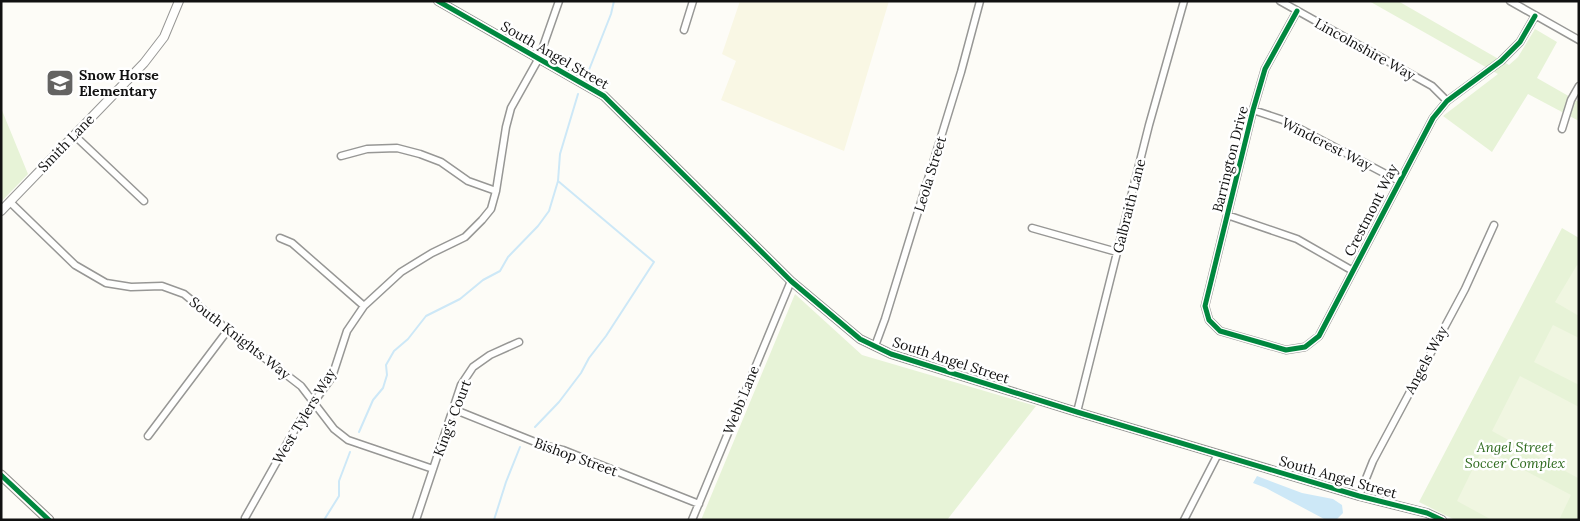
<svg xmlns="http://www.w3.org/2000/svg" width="1580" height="521" font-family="Lora,serif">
<rect width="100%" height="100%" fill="#fdfcf7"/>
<path fill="#f9f7e4" d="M740 1H889L844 151 721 100 736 61 722 54Z"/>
<path fill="#e7f3d7" d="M1369 1H1398L1509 65 1518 57 1535 29 1557 42 1537 78 1579 102V121L1528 94 1492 152 1443 116 1498 74Z
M1 108 28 174 1 202Z
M1562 228 1579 238V520H1455L1419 502Z
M795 294 862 355 1036 406 947 520H701Z"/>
<path fill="#f0f6e1" d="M1577 265 1579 266V316L1555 302Z
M1553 325 1579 338V385L1534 362Z
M1520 376 1579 407 1578 478 1492 431Z
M1483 448 1571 495 1559 520H1492L1457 501Z"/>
<path fill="#cde8f7" d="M1257 476 1302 493 1333 499 1342 505 1343 513 1337 519 1326 520 1266 488 1253 483Z"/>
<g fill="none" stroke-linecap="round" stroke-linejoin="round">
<path stroke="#cde8f7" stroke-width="2" d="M587 75 611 14 614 1
M535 427 559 402 581 373 589 358 606 336 654 262 558 181
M359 432 373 400 383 388 387 375 386 365 394 351 408 339 426 316 460 299 483 280 500 271 508 257 538 226 549 211 558 181 560 154 578 94
M324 520 339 496V481L350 452
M494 520 506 482 520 447"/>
<defs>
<path id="minor" d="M1280 1 1432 86 1447 101
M1510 1 1579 40
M1297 11 1265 69 1253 110 1205 306 1209 320 1220 331 1286 350 1305 347 1319 336 1433 118 1447 101 1501 61 1520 42 1535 16
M684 30 693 1
M1253 110 1283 120 1399 181
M1562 129 1571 100 1579 86
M74 135 144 201
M341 156 367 149 397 148 420 154 441 162 468 181 496 191
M10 202 75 265 106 283 131 287 162 286 184 294 228 330 301 386 334 429 348 440 433 469
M1227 215 1297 239 1353 271
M1032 228 1117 252
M280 238 292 243 364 306
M875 346 885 319 961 72 980 1
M453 409 540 444 563 450 699 504
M1077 412 1149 125 1184 1
M148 436 228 330
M1359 496 1373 461 1465 289 1494 225
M245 518 298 424 332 377 347 331 364 306 401 272 432 253 465 237 482 220 491 209 496 191 506 127 511 108 539 58 559 1
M416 520 461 385 473 367 490 355 519 342
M692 520 791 281
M1184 520 1218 454"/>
<path id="tertiary" d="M438 1 604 96 791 281 860 339 891 354 1077 412 1359 496 1427 513 1442 520
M1 211 144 63 164 37 179 1"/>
<path id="secondary" d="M1 475 49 520"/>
</defs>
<use href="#minor" stroke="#979795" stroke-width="9"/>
<use href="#tertiary" stroke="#979795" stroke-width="10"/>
<use href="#secondary" stroke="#8e8d8b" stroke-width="11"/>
<use href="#minor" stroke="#fffffe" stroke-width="6"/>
<use href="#tertiary" stroke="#fffffe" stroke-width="8"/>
<use href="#secondary" stroke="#f6f4eb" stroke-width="9"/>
<defs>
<path id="cycleway" d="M438 1 604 96 791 281 860 339 891 354 1077 412 1359 496 1427 513 1442 520
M1297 11 1265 69 1253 110 1205 306 1209 320 1220 331 1286 350 1305 347 1319 336 1433 118 1447 101 1501 61 1520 42 1535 16
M1 475 49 520"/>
</defs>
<use href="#cycleway" stroke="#fff" stroke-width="8"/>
<use href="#cycleway" stroke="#00873e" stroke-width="5"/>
</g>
<defs>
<symbol id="school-square" viewBox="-11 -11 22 22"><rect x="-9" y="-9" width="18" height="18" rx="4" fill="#646362" stroke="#fff"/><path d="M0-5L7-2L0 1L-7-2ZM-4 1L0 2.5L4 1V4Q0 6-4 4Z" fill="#fff"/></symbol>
</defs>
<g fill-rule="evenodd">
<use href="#school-square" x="44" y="67" width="32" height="32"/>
</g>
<g text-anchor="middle" stroke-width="5" stroke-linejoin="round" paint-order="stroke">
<g font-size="14" fill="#111" stroke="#fff">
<text transform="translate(1365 49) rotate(29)" y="5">Lincolnshire Way</text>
<text transform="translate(555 55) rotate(30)" y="5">South Angel Street</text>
<text transform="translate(66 143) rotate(-46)" y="5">Smith Lane</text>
<text transform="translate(1327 144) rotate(27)" y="5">Windcrest Way</text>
<text transform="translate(1230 159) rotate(-76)" y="5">Barrington Drive</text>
<text transform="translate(930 174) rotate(-73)" y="5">Leola Street</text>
<text transform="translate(1129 206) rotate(-76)" y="5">Galbraith Lane</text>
<text transform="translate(1371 210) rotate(-63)" y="5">Crestmont Way</text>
<text transform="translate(240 338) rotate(38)" y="5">South Knights Way</text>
<text transform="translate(951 360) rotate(18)" y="5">South Angel Street</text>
<text transform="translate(1426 360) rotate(-62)" y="5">Angels Way</text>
<text transform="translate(741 400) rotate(-68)" y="5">Webb Lane</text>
<text transform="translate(304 416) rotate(-59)" y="5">West Tylers Way</text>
<text transform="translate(452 418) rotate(-69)" y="5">King's Court</text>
<text transform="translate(576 457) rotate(20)" y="5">Bishop Street</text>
<text transform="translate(1338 477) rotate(16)" y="5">South Angel Street</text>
</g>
<g font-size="14" font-weight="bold" fill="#111" stroke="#fff" text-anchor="start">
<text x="79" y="80">Snow Horse<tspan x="79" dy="16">Elementary</tspan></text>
</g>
<g font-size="14" font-style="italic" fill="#2f6b1f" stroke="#fff">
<text x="1515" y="452">Angel Street<tspan x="1515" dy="16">Soccer Complex</tspan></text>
</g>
</g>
<rect width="1580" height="521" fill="none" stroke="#111111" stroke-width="5"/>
</svg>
